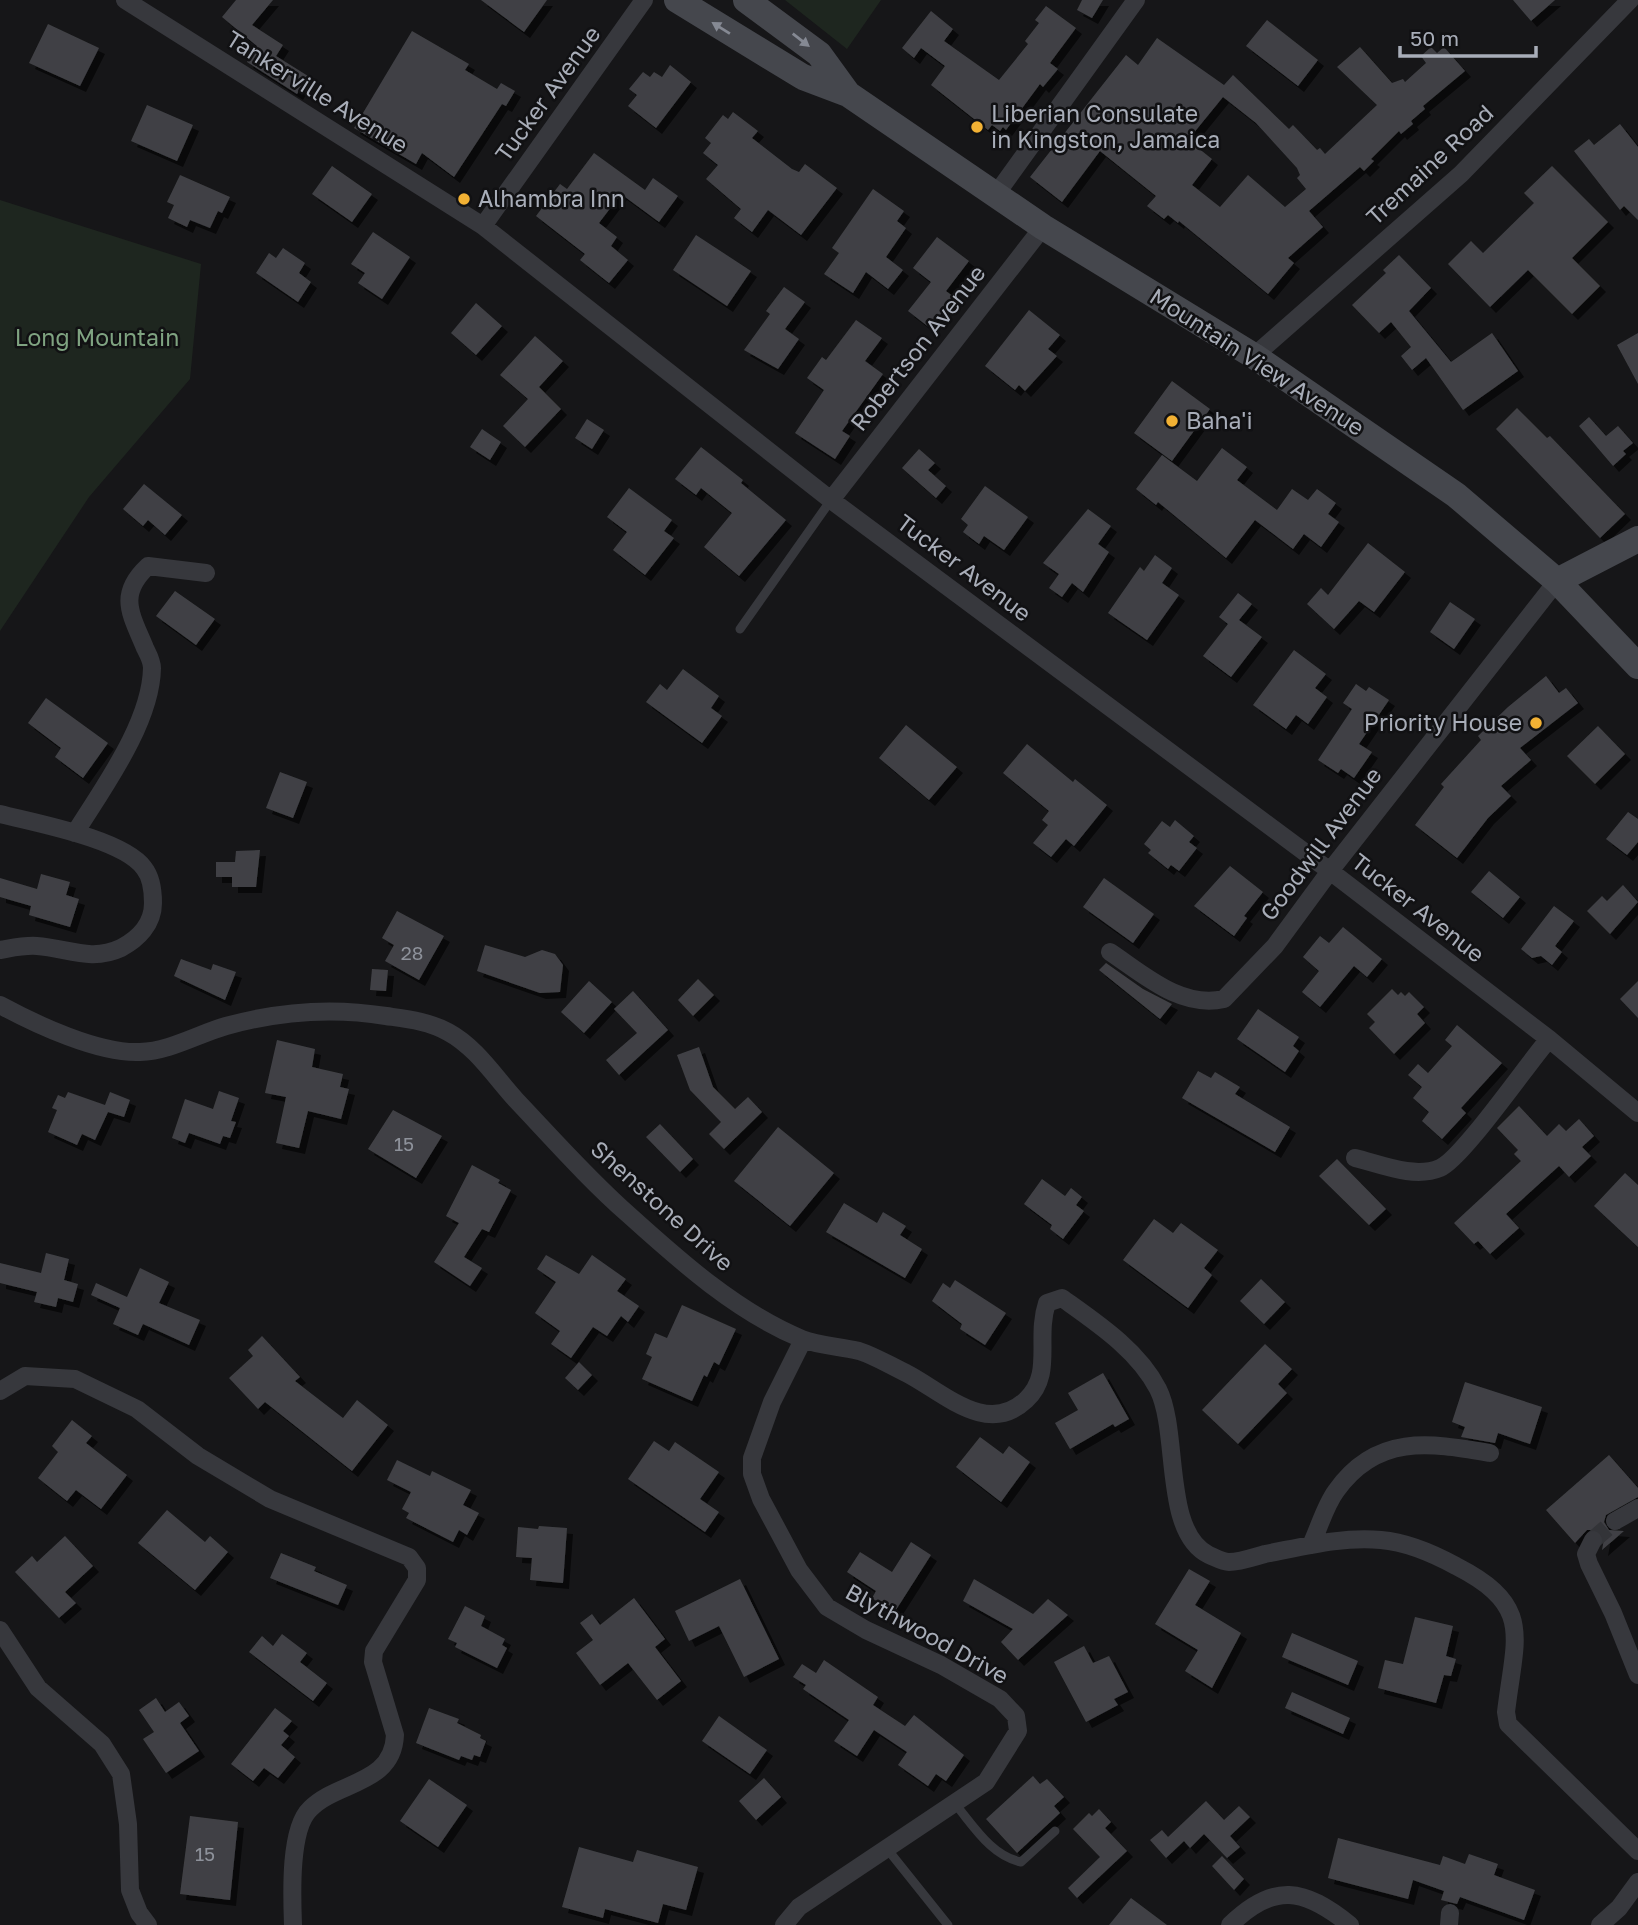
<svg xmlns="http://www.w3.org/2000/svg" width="1638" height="1925" font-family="'Golos Text',sans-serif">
<defs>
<filter id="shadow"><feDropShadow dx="6" dy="6" stdDeviation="0" flood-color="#0009"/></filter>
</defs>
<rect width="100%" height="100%" fill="#161618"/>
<path fill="#1e261f" d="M785 0H881L847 49Z
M0 200 201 264 190 379 89 497 0 631Z"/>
<path fill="#404145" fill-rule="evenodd" filter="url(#shadow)" d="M236 0H273L252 25 283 45 276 56 308 76 297 94 247 62 257 46 222 17Z
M481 0H547L524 32Z
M1082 0H1103L1092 18 1077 10Z
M1513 0H1555L1531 21Z
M1046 6 1076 28 1050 63 1058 69 1043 87 1040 84 1006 130 1003 127 1000 131 992 125 988 130 931 85 945 66 921 48 914 58 902 48 931 11 953 29 944 41 999 80 1028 44 1025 41 1039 23 1035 20Z
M1267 20 1318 60 1298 86 1246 46Z
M48 24 99 48 80 86 29 63Z
M412 31 469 64 465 70 497 89 501 83 515 91 506 106 502 104 454 177 422 153 416 164 354 128Z
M1157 38 1224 85 1233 75 1289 129 1293 125 1317 150 1320 148 1325 154 1377 105 1337 67 1360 47 1392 83 1403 79 1405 82 1426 63 1421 56 1431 47 1437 53 1444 47 1465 71 1423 106 1425 109 1411 121 1413 124 1401 134 1399 131 1371 159 1374 161 1364 171 1360 167 1309 211 1323 227 1288 258 1294 263 1268 294 1179 221 1178 223 1168 215 1164 219 1147 206 1156 196 1100 151 1062 202 1030 177 1126 55 1138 65ZM1223 97 1256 123 1297 168 1300 175 1297 178 1306 189 1285 207 1248 175 1220 207 1192 185 1212 159 1188 140Z
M670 65 691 82 656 128 628 106 637 95 629 89 643 72 650 77 654 72 662 77Z
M147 105 193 125 177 161 131 141Z
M733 112 758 131 752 138 792 169 799 172 805 164 837 188 801 235 768 210 752 232 734 218 741 209 706 179 718 165 703 153 711 143 705 138 723 115 728 119Z
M1620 124 1638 147V220L1624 206 1620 210 1574 151 1589 139 1594 145Z
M594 153 645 190 653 178 678 196 659 222 621 194 599 223 617 237 611 246 628 260 609 283 580 260 585 254 536 216 560 184 567 189Z
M332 166 372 194 352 222 312 194Z
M1552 166 1608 222 1572 258 1600 286 1572 314 1528 270 1490 307 1448 264 1471 241 1483 253 1534 203 1524 193Z
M180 175 230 197 222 213 218 211 210 228 190 220 187 227 168 218 174 205 167 202Z
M873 189 904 211 897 221 906 228 886 257 903 270 888 289 866 272 853 293 824 274 839 253 832 248Z
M373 232 410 257 382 299 358 283 365 273 351 264Z
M696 235 751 271 727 306 673 270Z
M937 237 969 261 946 291 954 297 930 328 908 311 931 282 913 268Z
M283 248 305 263 299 273 311 282 298 302 256 273 269 253 276 258Z
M1399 255 1431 288 1409 311 1451 362 1492 333 1518 371 1463 410 1426 358 1412 370 1401 356 1411 347 1391 322 1379 333 1352 305 1386 273 1383 270Z
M784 287 805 302 785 329 799 339 778 369 744 350 770 314 766 311Z
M476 303 502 326 476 355 451 333Z
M1029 310 1060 335 1048 349 1057 356 1025 391 1019 385 1015 390 985 366Z
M856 320 882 338 865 361 883 374 842 431 850 436 835 459 795 433 824 390 807 378 822 357 826 360Z
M1638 333V384L1617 345Z
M535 336 563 361 539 387 561 409 525 447 503 426 528 399 500 375Z
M1172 381 1210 409 1172 461 1134 433Z
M1517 408 1547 438 1550 436 1625 514 1600 538 1496 429Z
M1589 417 1606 436 1618 426 1633 443 1623 451 1626 454 1613 466 1579 426Z
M587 419 604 430 592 449 575 438Z
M482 429 501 442 490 460 470 447Z
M701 447 743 480 741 483 786 520 739 576 704 547 732 513 701 488 696 495 675 479Z
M1222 448 1247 467 1237 480 1277 510 1292 489 1308 500 1317 489 1336 503 1328 514 1339 522 1321 547 1304 534 1293 549 1255 520 1226 558 1158 502 1156 505 1136 489 1162 455 1197 481Z
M919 449 935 463 928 470 946 486 936 498 902 468Z
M144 484 182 515 165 535 148 520 143 526 123 509Z
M985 486 1028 517 1004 550 984 536 979 544 963 532 968 525 961 519Z
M629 488 672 520 664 531 674 538 645 575 613 550 627 532 607 517Z
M1088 509 1111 526 1098 544 1109 552 1083 592 1072 583 1062 597 1049 588 1059 574 1043 563Z
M1368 543 1405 572 1374 612 1359 601 1334 629 1307 604 1321 588 1328 595Z
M1155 555 1172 568 1162 583 1179 595 1147 640 1108 613 1140 567 1144 571Z
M175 591 215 619 196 645 156 616Z
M1238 593 1252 604 1239 620 1262 637 1231 677 1203 656 1228 624 1219 617Z
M1450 602 1475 619 1454 649 1430 632Z
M1294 650 1326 674 1315 688 1327 697 1308 724 1296 715 1286 729 1253 705Z
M683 669 719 696 711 708 722 716 702 743 646 702 660 684 667 690Z
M1546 676 1559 693 1566 688 1578 703 1520 748 1531 760 1501 786 1511 796 1488 818 1457 858 1415 825 1444 787 1441 784 1481 740 1478 736 1508 707Z
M1356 684 1366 691 1369 687 1389 700 1359 744 1372 752 1354 778 1341 769 1338 773 1318 760 1352 709 1343 703Z
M46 698 108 743 83 778 55 757 61 748 28 723Z
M906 725 957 767 929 800 879 758Z
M1598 726 1625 754 1595 784 1567 756Z
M1027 744 1073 782 1075 779 1107 805 1074 846 1066 839 1051 857 1033 843 1048 825 1042 820 1049 811 1003 773Z
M280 772 307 782 293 818 266 808Z
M1628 812 1638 819V842L1627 855 1606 839Z
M1175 820 1194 836 1189 842 1197 848 1179 871 1171 865 1168 869 1148 853 1151 850 1144 844 1162 821 1170 827Z
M260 850 256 887H232V877H216V862H235L236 851Z
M1230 866 1263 892 1244 916 1247 918 1234 936 1194 906Z
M1489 871 1520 897 1503 918 1471 892Z
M41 874 70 882 66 895 79 899 70 927 29 915 31 906 0 897V878L37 889Z
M1104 878 1154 914 1133 943 1083 907Z
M1623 885 1638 902 1610 934 1587 911 1602 896 1607 901Z
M1554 906 1574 921 1555 946 1562 952 1552 965 1541 956 1532 958 1521 949Z
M397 911 444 936 419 980 385 961 394 945 382 938Z
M1343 927 1382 959 1367 977 1354 966 1320 1007 1302 992 1319 971 1303 957 1320 936 1329 943Z
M485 945 525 957 542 950 555 954 563 965 560 992 540 993 477 971Z
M181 959 211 970 213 964 236 972 225 1000 174 976Z
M1106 963 1143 989 1172 1004 1160 1019 1099 970Z
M372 969 388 970 386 991 370 990Z
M698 979 714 995 693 1016 678 1000Z
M589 981 612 1002 584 1033 561 1012Z
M1638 981V1018L1620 999Z
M1392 989 1398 995 1401 992 1405 996 1409 992 1424 1007 1417 1014 1425 1023 1394 1054 1369 1028 1375 1022 1367 1014Z
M633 991 668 1030 619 1075 606 1060 637 1033 614 1009Z
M1258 1009 1299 1037 1293 1046 1299 1051 1285 1072 1237 1039Z
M1457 1025 1502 1063 1461 1108 1466 1113 1442 1139 1422 1121 1429 1112 1413 1098 1422 1087 1408 1075 1418 1064 1428 1073 1452 1046 1445 1040Z
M277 1040 315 1049 312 1067 343 1074 340 1087 349 1089 341 1119 308 1111 299 1148 276 1143 286 1097 265 1093Z
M699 1047 713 1087 735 1109 748 1097 762 1112 724 1149 709 1134 721 1122 690 1090 677 1055Z
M1198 1071 1211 1078 1215 1072 1240 1087 1235 1094 1290 1127 1275 1152 1182 1098Z
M219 1091 239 1098 231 1121 236 1122 230 1138 223 1136 220 1144 189 1133 185 1143 172 1138 185 1099 213 1109Z
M68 1092 105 1105 110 1092 130 1100 124 1117 108 1112 95 1140 82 1134 77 1145 48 1132 57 1110 52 1108 58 1095 65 1098Z
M1519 1106 1547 1136 1559 1124 1566 1131 1579 1119 1594 1136 1582 1147 1591 1156 1569 1177 1559 1166 1506 1214 1519 1228 1490 1254 1478 1241 1474 1244 1454 1223 1521 1161 1514 1154 1518 1150 1497 1128Z
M393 1110 442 1136 416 1178 368 1149Z
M660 1124 693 1159 680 1172 646 1137Z
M778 1127 834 1173 790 1226 734 1181Z
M1337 1159 1386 1209 1369 1225 1319 1176Z
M472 1165 500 1180 498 1183 511 1190 489 1232 482 1229 464 1257 482 1268 470 1286 434 1262 459 1223 446 1216Z
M1625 1173 1638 1185V1247L1594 1206Z
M1042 1179 1065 1196 1071 1188 1082 1197 1076 1205 1084 1211 1063 1239 1050 1229 1052 1225 1024 1204Z
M844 1203 877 1223 883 1212 906 1226 900 1235 922 1249 905 1278 826 1232Z
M1154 1219 1173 1233 1181 1223 1218 1250 1204 1268 1212 1275 1188 1308 1123 1260Z
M46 1253 69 1259 64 1280 78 1284 73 1302 58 1298 56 1307 34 1302 37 1292 0 1283V1263L41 1273Z
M546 1255 579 1274 592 1255 626 1279 617 1291 639 1306 628 1322 621 1316 607 1336 593 1327 571 1358 551 1344 560 1331 535 1313 556 1282 537 1269Z
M140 1268 169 1282 159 1303 200 1320 189 1345 143 1324 138 1335 113 1324 120 1308 91 1295 96 1283 127 1297Z
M1261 1279 1285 1302 1264 1324 1240 1301Z
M955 1280 1006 1313 985 1345 960 1329 962 1324 932 1301 943 1283 950 1288Z
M682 1305 736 1329 719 1365 714 1362 707 1377 704 1375 692 1401 642 1379 652 1357 646 1354 655 1333 667 1338Z
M262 1336 300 1377 295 1381 343 1418 357 1400 388 1425 352 1471 265 1402 258 1409 229 1378 253 1356 248 1350Z
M1265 1344 1292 1369 1278 1384 1287 1393 1238 1444 1202 1410Z
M579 1362 592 1375 578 1390 565 1378Z
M1103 1373 1129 1419 1115 1427 1113 1424 1070 1449 1055 1423 1078 1410 1068 1393Z
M1465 1382 1542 1407 1530 1444 1498 1433 1495 1443 1461 1437 1465 1427 1452 1422Z
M72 1420 92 1436 86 1443 127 1475 101 1509 76 1490 67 1501 38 1478 58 1452 52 1446Z
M980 1437 1003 1454 1009 1446 1030 1462 1001 1502 956 1467Z
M654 1441 669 1451 675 1442 719 1472 700 1499 719 1512 705 1532 628 1479Z
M1609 1455 1638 1488V1497L1606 1515 1604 1522 1609 1530 1624 1531 1602 1550 1604 1539 1599 1530H1587L1575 1543 1546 1510Z
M397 1460 430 1476 432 1471 471 1490 463 1505 479 1513 467 1535 459 1530 453 1542 406 1518 409 1513 402 1509 411 1492 387 1480Z
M167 1510 205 1542 210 1536 228 1552 195 1590 138 1543Z
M539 1526 567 1528 563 1583 530 1580 532 1558 516 1557 518 1527 538 1529Z
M65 1536 93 1566 65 1592 76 1603 59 1618 15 1572 32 1556 37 1562Z
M911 1542 931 1555 894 1613 872 1598 876 1591 847 1572 860 1552 892 1572Z
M281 1553 316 1567 314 1571 347 1585 338 1605 270 1578Z
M1189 1569 1210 1581 1195 1605 1241 1633 1212 1688 1185 1671 1198 1650 1155 1624Z
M740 1579 779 1659 744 1677 719 1626 689 1641 675 1611Z
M974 1579 1033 1614 1048 1599 1068 1615 1018 1660 1001 1642 1013 1629 963 1601Z
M634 1598 665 1639 655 1647 681 1681 657 1700 628 1663 600 1685 576 1653 593 1640 580 1623 592 1614 600 1625Z
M465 1606 485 1616 481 1626 505 1639 502 1645 507 1648 497 1668 455 1647 457 1643 448 1639Z
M1415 1617 1453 1626 1446 1656 1456 1659 1451 1676 1444 1675 1436 1703 1378 1688 1385 1660 1403 1664Z
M1292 1633 1358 1661 1348 1685 1282 1657Z
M282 1634 307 1653 300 1662 327 1683 313 1701 249 1652 262 1636 273 1646Z
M1084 1646 1093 1663 1109 1656 1128 1692 1114 1699 1118 1705 1086 1722 1054 1662Z
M824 1660 878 1697 873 1705 905 1726 914 1715 964 1755 946 1781 936 1774 928 1786 898 1765 907 1752 874 1730 857 1756 834 1741 849 1720 803 1689 806 1685 793 1677 802 1664 816 1673Z
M1292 1692 1350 1718 1343 1734 1285 1708Z
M156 1698 165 1712 179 1702 189 1716 180 1723 199 1751 166 1773 143 1739 154 1732 139 1710Z
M275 1708 292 1721 283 1731 289 1736 281 1745 295 1757 278 1778 264 1768 253 1781 231 1764Z
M429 1708 459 1719 457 1723 481 1735 480 1738 486 1741 480 1757 474 1755 472 1760 461 1756 459 1760 416 1743Z
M719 1716 767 1750 750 1774 702 1741Z
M1033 1776 1040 1784 1047 1779 1064 1797 1054 1806 1060 1813 1017 1853 986 1819Z
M764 1778 781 1797 756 1820 739 1801Z
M429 1779 467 1805 438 1847 400 1821Z
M1206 1801 1224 1820 1239 1806 1250 1817 1230 1836 1240 1847 1227 1858 1204 1834 1190 1848 1184 1841 1166 1858 1150 1840 1162 1830 1168 1837Z
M1099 1809 1111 1822 1105 1828 1127 1851 1077 1898 1068 1888 1100 1857 1073 1829 1089 1813 1092 1816Z
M190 1816 238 1822 230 1900 180 1894Z
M1338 1838 1440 1865 1443 1856 1465 1864 1469 1854 1498 1864 1494 1875 1535 1890 1524 1920 1460 1897 1457 1904 1441 1900 1444 1891 1413 1880 1408 1899 1328 1878Z
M579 1847 633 1862 637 1850 698 1867 686 1910 663 1904 658 1923 605 1909 603 1918 562 1907Z
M1222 1856 1244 1879 1234 1890 1212 1866Z
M1131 1898 1167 1925H1109Z"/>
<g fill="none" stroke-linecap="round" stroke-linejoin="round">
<path stroke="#333438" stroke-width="18" stroke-dasharray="18 9" stroke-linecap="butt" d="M1593 1540 1615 1521"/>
<path stroke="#37383d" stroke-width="9" d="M740 629 831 500
M956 1805C975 1828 992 1856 1021 1862L1055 1831
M888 1850 948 1925"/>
<path stroke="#37383d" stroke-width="18" d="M125 0 483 226 831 500 1330 871 1549 1039 1638 1113
M997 193 1136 0
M483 226 644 0
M1254 356 1461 174 1630 0
M831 500 1043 227
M0 814C35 823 123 839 144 868 152 878 153 891 153 903 153 924 138 939 121 948 91 962 67 948 37 946 25 945 12 948 0 950
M75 833C103 788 151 723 152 668 152 661 148 654 145 648 131 614 117 595 148 566L206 573
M1110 952C1143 974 1181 1009 1224 999L1275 946 1330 871 1557 581
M0 1005C35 1024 99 1054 140 1052 170 1051 198 1034 226 1026 280 1011 331 1007 386 1016 407 1019 428 1021 448 1032 476 1047 495 1077 516 1100 553 1139 589 1180 629 1215 681 1262 737 1312 802 1339 819 1346 840 1346 859 1351 875 1356 891 1366 906 1373 943 1392 987 1437 1026 1400 1054 1374 1035 1339 1047 1303L1062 1298C1097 1323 1138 1350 1158 1389 1180 1433 1162 1532 1209 1555 1214 1557 1223 1562 1229 1562 1240 1562 1254 1557 1265 1554 1302 1547 1343 1536 1381 1540 1405 1542 1434 1554 1456 1566 1534 1606 1515 1636 1506 1712L1508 1724 1638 1851
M1355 1158C1380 1164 1414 1179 1440 1168 1462 1159 1528 1063 1549 1039
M0 1391 25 1376 75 1379 137 1409 198 1456 270 1499 409 1557 417 1568V1580L374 1651 373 1662 395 1735C393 1785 337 1781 310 1809 289 1829 292 1897 293 1925
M1615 1521 1638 1508
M1593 1540 1586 1554 1589 1564 1613 1613 1638 1675
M1311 1545C1319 1528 1325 1506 1336 1491 1377 1433 1431 1443 1490 1453
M0 1630 38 1688 102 1744 121 1774 128 1824 130 1890 139 1913 148 1925
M784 1925 799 1907 986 1782 1018 1731 1016 1716 1000 1699 941 1665 866 1630 827 1607 799 1570 761 1499 752 1474V1458L772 1402 803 1340
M1230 1925C1274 1882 1304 1888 1350 1925
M1449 1925 1450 1913
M1600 1925 1619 1908 1638 1882"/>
<path stroke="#45474d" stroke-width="26" d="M677 0 803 77 848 94 1043 227 1254 356 1456 495 1557 581 1638 666
M746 0 819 54 848 94
M1557 581 1638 539"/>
</g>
<defs><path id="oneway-solid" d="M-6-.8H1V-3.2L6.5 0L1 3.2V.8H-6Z" transform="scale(1.75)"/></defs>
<g fill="#858993">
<use href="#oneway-solid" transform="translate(721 28) rotate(-148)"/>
<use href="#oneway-solid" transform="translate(801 40) rotate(38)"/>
</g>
<g fill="#f2b134" stroke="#111113" stroke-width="2.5">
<circle cx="977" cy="127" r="7"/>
<circle cx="464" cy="199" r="7"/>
<circle cx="1172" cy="421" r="7"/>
<circle cx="1536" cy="723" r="7"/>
</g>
<g text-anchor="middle" stroke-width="5" stroke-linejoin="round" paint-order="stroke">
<g font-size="19" fill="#8e929b">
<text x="412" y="960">28</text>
<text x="404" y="1151">15</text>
<text x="205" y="1861">15</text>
</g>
<g font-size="23" fill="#a8adb8" stroke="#111113">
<text transform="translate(317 92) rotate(32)" y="8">Tankerville Avenue</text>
<text transform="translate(548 94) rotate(-54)" y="8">Tucker Avenue</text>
<text transform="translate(1430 165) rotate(-43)" y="8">Tremaine Road</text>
<text transform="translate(918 348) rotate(-52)" y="8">Robertson Avenue</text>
<text transform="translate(1257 362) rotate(33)" y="8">Mountain View Avenue</text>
<text transform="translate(964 568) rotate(37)" y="8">Tucker Avenue</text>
<text transform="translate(1321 844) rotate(-53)" y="8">Goodwill Avenue</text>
<text transform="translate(1418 908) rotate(38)" y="8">Tucker Avenue</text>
<text transform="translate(662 1206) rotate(42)" y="8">Shenstone Drive</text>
<text transform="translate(927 1634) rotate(29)" y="8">Blythwood Drive</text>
</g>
<g font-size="23" fill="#a8adb8" stroke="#111113" text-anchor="start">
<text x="991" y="122">Liberian Consulate<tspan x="991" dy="26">in Kingston, Jamaica</tspan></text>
<text x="478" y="207">Alhambra Inn</text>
<text x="1186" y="429">Baha'i</text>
<text x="1522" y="731" text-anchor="end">Priority House</text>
</g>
<g font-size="23" fill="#7fa381" stroke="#111113">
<text x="97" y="346">Long Mountain</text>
</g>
</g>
<path d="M1400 46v10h136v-10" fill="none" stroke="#a8adb8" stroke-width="3.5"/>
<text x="1410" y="46" font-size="21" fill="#a8adb8" stroke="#111113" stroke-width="5" paint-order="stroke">50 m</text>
</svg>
